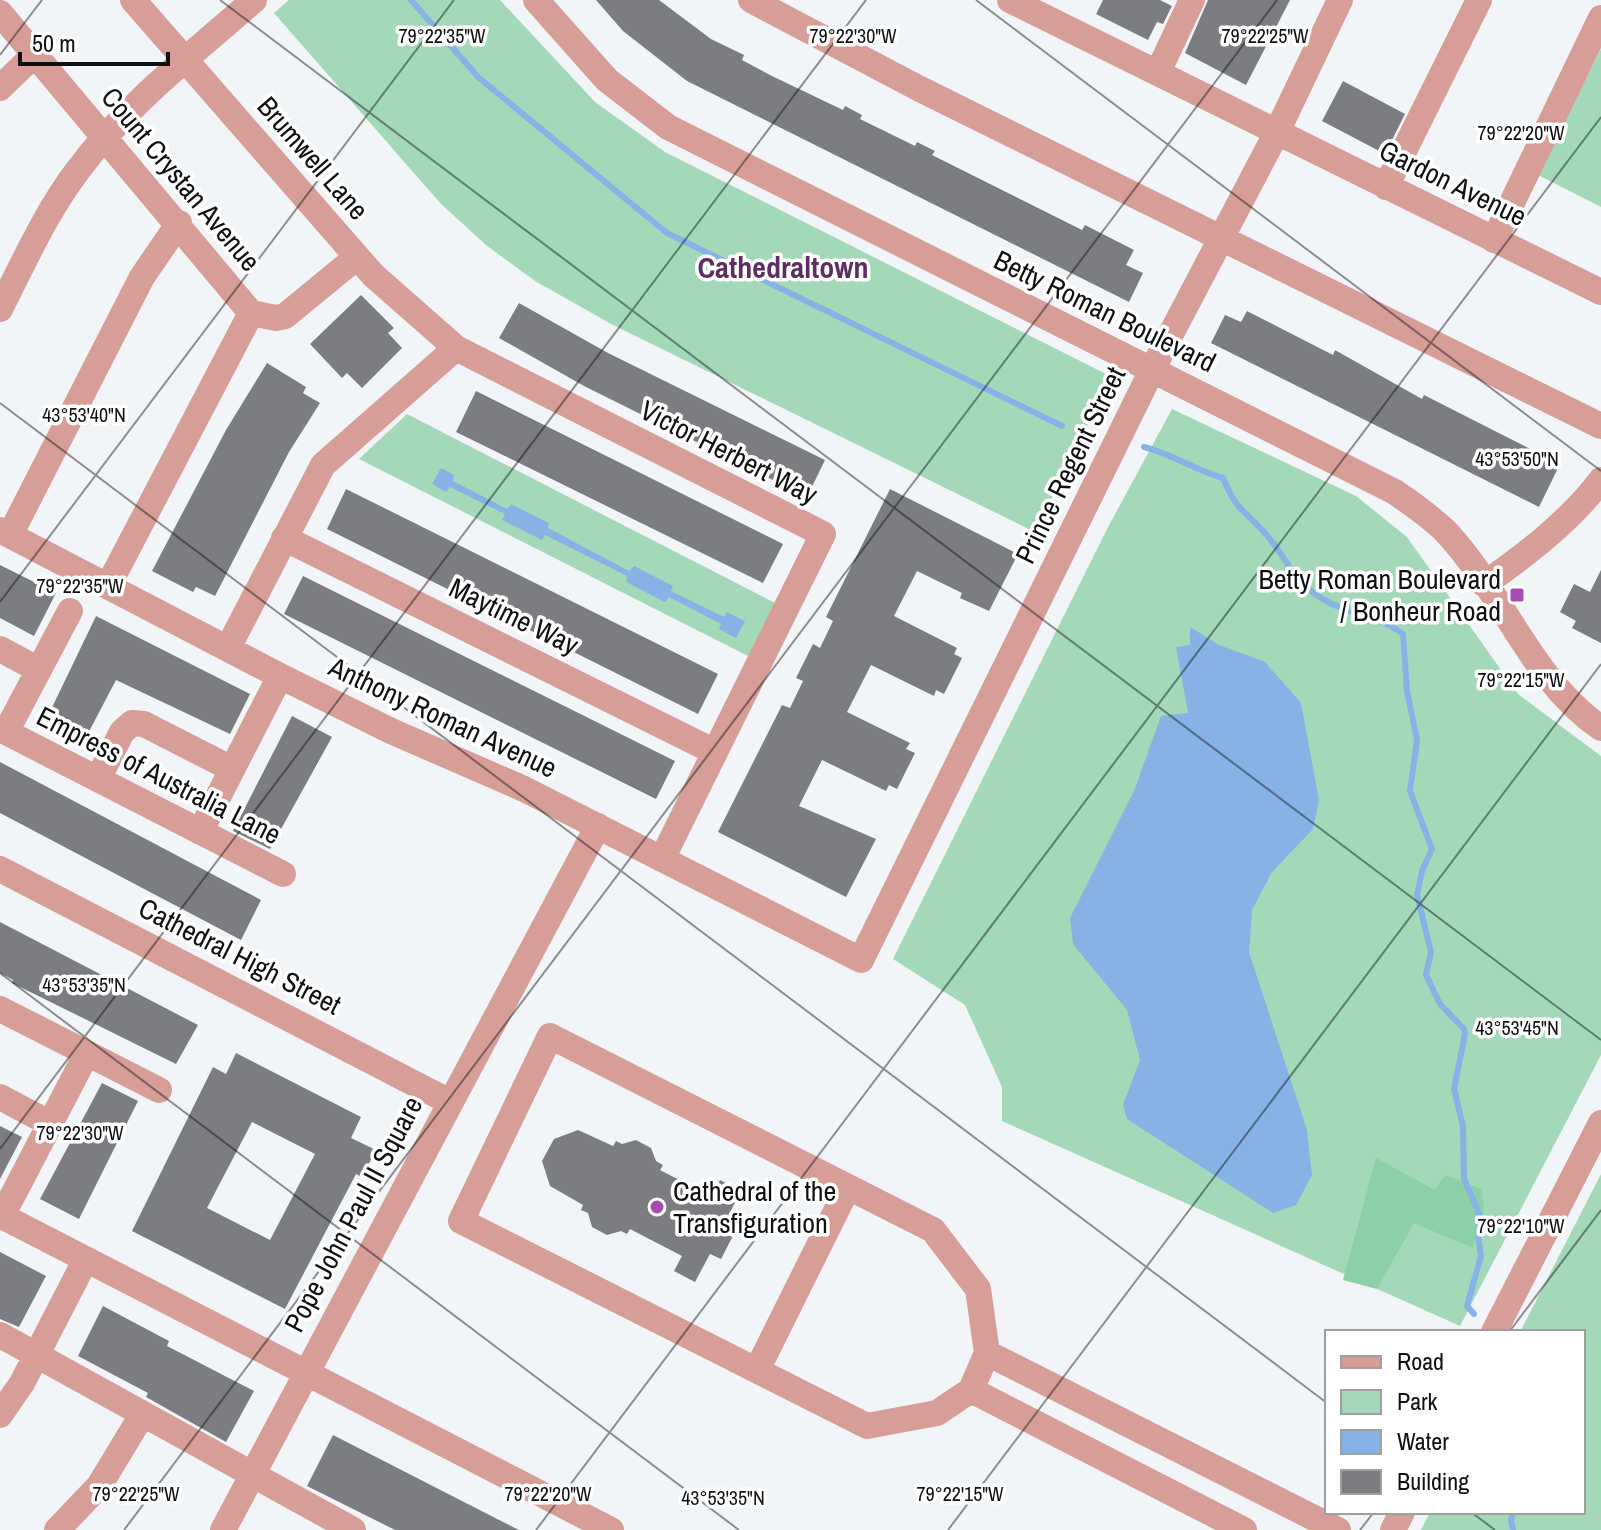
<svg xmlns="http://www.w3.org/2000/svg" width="1601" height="1530" font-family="'Archivo Narrow',sans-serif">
<rect width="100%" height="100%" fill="#f2f5f8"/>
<path fill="#a3d9b8" d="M289 0H500L595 102 665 152 1112 377 1035 532 613 325 535 281 486 245 441 204 274 13Z
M1601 49V207L1538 175Z
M1172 409 1356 496 1407 537 1518 694 1601 756V1055L1460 1326 1002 1121V1087L965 1005 893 959 1107 529Z
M407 414 777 604 752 658 359 459Z
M1601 1174V1530H1421L1430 1512H1583V1332H1520Z"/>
<path fill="#8dcfa7" d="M1376 1158 1435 1190 1445 1175 1481 1189 1484 1207 1473 1248 1414 1223 1377 1289 1343 1280Z"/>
<path fill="#86b2e6" d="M441 468 454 475 453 481 507 509 511 504 549 523 548 528 629 571 634 566 673 586 671 591 724 617 727 612 745 621 736 638 719 629 721 624 669 597 665 602 626 582 627 576 545 535 542 540 502 520 505 514 450 487 446 492 432 484Z
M1190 627 1219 645 1265 662 1301 703 1319 800 1313 829 1272 872 1252 910 1249 952 1307 1130 1312 1175 1296 1205 1273 1213 1127 1119 1123 1105 1140 1060 1127 1010 1073 944 1070 918 1134 791 1161 716 1188 713 1176 647 1190 645Z"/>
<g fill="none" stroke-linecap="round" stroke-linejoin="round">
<path stroke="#86b2e6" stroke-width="6" d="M411 0 478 77 667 233 1062 426
M1144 447C1172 454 1195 470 1223 478 1237 511 1241 507 1263 531 1290 559 1290 583 1330 603 1354 615 1381 617 1403 634L1407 691 1417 740 1410 791 1432 849 1422 871 1417 895 1431 952 1426 975 1440 1004 1464 1029 1465 1034 1454 1089 1463 1126 1464 1179 1481 1218 1478 1234 1481 1256 1467 1306 1474 1314
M1513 1512 1511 1521 1513 1530"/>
</g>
<path fill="#7b7d80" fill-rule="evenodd" d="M596 0H659L711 39 744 55 742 60 774 77 843 110 845 106 862 115 860 119 915 146 917 142 935 151 932 155 1082 230 1085 225 1134 250 1126 265 1143 273 1129 302 687 81 623 31Z
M1103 0H1160L1172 6 1163 24 1157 22 1148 40 1096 14Z
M1208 0H1290L1246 85 1185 53Z
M1343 81 1405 114 1385 154 1322 121Z
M361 295 394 328 388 333 402 348 362 388 347 373 342 378 310 344Z
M519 303 608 353 825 460 807 497 584 386 499 338Z
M1247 311 1333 355 1335 350 1422 399 1424 395 1560 464 1539 507 1211 343 1225 315 1241 322Z
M267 363 306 387 303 393 320 403 289 452 215 596 196 587 193 592 152 571 226 430Z
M476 391 783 544 763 583 456 432Z
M346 489 718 674 698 714 327 529Z
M890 489 1018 554 989 611 960 598 962 593 917 571 894 616 957 648 954 654 962 658 944 694 936 690 934 696 871 665 847 712 910 743 906 749 915 753 897 789 889 785 886 791 822 760 799 806 876 839 846 897 718 832 782 705 790 708 803 681 796 678 813 644 820 648 833 621 826 617Z
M0 565 56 593 34 636 0 618Z
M1601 570V643L1572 628 1576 621 1560 612 1574 584 1590 592Z
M303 576 675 761 656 799 284 614Z
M96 616 250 694 230 734 116 680 84 741 46 720Z
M292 716 332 737 270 849 233 831Z
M0 762 261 900 241 940 0 813Z
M0 922 198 1025 176 1064 12 983 13 980 0 973Z
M236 1053 361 1117 351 1138 376 1150 362 1177 356 1174 285 1309 132 1231 213 1067 226 1074ZM252 1122 315 1154 270 1240 207 1208Z
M102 1083 138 1101 79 1219 40 1199Z
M0 1126 22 1137 0 1179Z
M578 1130 613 1146 616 1141 622 1144 636 1140 651 1148 656 1161 663 1165 660 1170 712 1197 720 1180 741 1191 726 1220 738 1226 721 1259 710 1254 695 1282 674 1271 682 1256 630 1229 627 1234 621 1231 607 1235 592 1227 588 1213 581 1210 583 1205 550 1186 542 1161 554 1139Z
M0 1252 46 1276 19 1327 0 1319Z
M103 1306 169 1341 167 1346 254 1391 226 1442 146 1397 148 1393 78 1356Z
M333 1435 460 1500 519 1530H395L307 1486Z"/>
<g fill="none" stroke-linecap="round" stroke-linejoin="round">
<path stroke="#d69e97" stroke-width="26" d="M133 0 373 275 456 348 823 534 662 859
M536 0 607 80 668 127 1395 492C1413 505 1432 517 1448 534 1503 594 1532 681 1601 728
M751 0 920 89 1601 426
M1010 0 1601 292
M0 13 251 313
M1158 72 1192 0
M0 88 34 55
M1386 187 1479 0
M1494 240 1601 18
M0 309C24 262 46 212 78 170 127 104 193 54 254 0
M251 313 276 318 285 316 357 257
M0 530 280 676 391 731 524 789 861 960 1152 370 1278 130 1340 0
M10 535 142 277 179 223
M284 538 715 752
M1484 584C1526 555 1570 521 1601 480
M108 586 251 313
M228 648 323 465 456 348
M0 649 39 670
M0 729 283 874
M6 732 70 611
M98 779 122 732 132 723 144 724 232 769
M200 832 280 676
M0 869 450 1102
M0 1009 159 1090
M550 1036 933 1230 978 1289 987 1353 971 1390 937 1413 867 1426 461 1221Z
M0 1097 49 1123
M0 1215 611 1530
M2 1216 87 1053
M1494 1332 1601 1123
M0 1335 353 1530
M987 1353 1338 1530
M757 1370 848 1187
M971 1390 1244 1530
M0 1415 22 1383 86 1259
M57 1530 99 1486 142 1415
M223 1530 598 826
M1393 1530 1402 1512"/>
</g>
<path fill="none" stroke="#0f1011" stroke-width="2" stroke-opacity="0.45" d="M220 0 1601 1040M976 0 1601 471M0 55 42 0M0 403 1327 1403M0 602 454 0M0 973 739 1530M0 1149 866 0M1509 1332 1601 1210M1471 1512 1495 1530M124 1530 1277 0M536 1530 1601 117M948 1530 1601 664M1360 1530 1374 1512"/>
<g fill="#aa4ab2" stroke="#fff" stroke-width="3">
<rect x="1509" y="587" width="16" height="16" rx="4"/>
<circle cx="657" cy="1207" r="8"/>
</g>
<g text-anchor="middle" stroke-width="7" stroke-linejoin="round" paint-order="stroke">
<g font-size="28" fill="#0f1011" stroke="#fff">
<text transform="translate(313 158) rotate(49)" y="10">Brumwell Lane</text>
<text transform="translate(181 179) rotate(50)" y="10">Count Crystan Avenue</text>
<text transform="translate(1453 183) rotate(26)" y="10">Gardon Avenue</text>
<text transform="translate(1105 311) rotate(26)" y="10">Betty Roman Boulevard</text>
<text transform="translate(729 452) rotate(27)" y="10">Victor Herbert Way</text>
<text transform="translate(1070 465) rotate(-64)" y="10">Prince Regent Street</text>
<text transform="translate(514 616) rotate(26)" y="10">Maytime Way</text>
<text transform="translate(443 717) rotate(25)" y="10">Anthony Roman Avenue</text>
<text transform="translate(159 775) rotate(27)" y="10">Empress of Australia Lane</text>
<text transform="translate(240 956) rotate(27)" y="10">Cathedral High Street</text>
<text transform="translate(353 1214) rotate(-62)" y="10">Pope John Paul II Square</text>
</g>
<g font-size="28" fill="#0f1011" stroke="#fff" text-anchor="end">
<text x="1501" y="589">Betty Roman Boulevard<tspan x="1501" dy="32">/ Bonheur Road</tspan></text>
<text x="673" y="1201" text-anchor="start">Cathedral of the<tspan x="673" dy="32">Transfiguration</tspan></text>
</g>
<g font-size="30" font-weight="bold" fill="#5d2e61" stroke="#fff">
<text x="783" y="278">Cathedraltown</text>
</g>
</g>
<g font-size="20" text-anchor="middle" fill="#0f1011" stroke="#fff" stroke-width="7" stroke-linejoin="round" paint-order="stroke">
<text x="442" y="43">79°22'35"W</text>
<text x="853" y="43">79°22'30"W</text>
<text x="1265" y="43">79°22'25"W</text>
<text x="1521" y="140">79°22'20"W</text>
<text x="84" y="422">43°53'40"N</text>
<text x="1517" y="466">43°53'50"N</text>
<text x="80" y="593">79°22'35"W</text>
<text x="1521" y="687">79°22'15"W</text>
<text x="84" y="992">43°53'35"N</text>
<text x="1517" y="1035">43°53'45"N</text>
<text x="80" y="1140">79°22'30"W</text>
<text x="1521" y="1233">79°22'10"W</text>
<text x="136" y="1501">79°22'25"W</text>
<text x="548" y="1501">79°22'20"W</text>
<text x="960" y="1501">79°22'15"W</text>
<text x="723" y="1505">43°53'35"N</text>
</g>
<rect x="1325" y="1330" width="260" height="184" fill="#ffffff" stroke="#9f9fa0" stroke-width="2"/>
<rect x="1341" y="1356" width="40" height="12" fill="#d69e97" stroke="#9f9fa0" stroke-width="2"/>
<text x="1397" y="1370" font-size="24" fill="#0f1011">Road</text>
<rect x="1341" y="1390" width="40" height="24" fill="#a3d9b8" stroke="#9f9fa0" stroke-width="2"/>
<text x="1397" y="1410" font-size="24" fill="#0f1011">Park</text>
<rect x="1341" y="1430" width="40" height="24" fill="#86b2e6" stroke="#9f9fa0" stroke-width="2"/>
<text x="1397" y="1450" font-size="24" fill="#0f1011">Water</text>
<rect x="1341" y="1470" width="40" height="24" fill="#7b7d80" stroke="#9f9fa0" stroke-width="2"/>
<text x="1397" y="1490" font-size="24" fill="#0f1011">Building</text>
<path d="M20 52v12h148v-12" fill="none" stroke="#0f1011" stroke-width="4"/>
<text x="32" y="52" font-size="24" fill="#0f1011" stroke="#ffffff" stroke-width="6" paint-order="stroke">50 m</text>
</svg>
